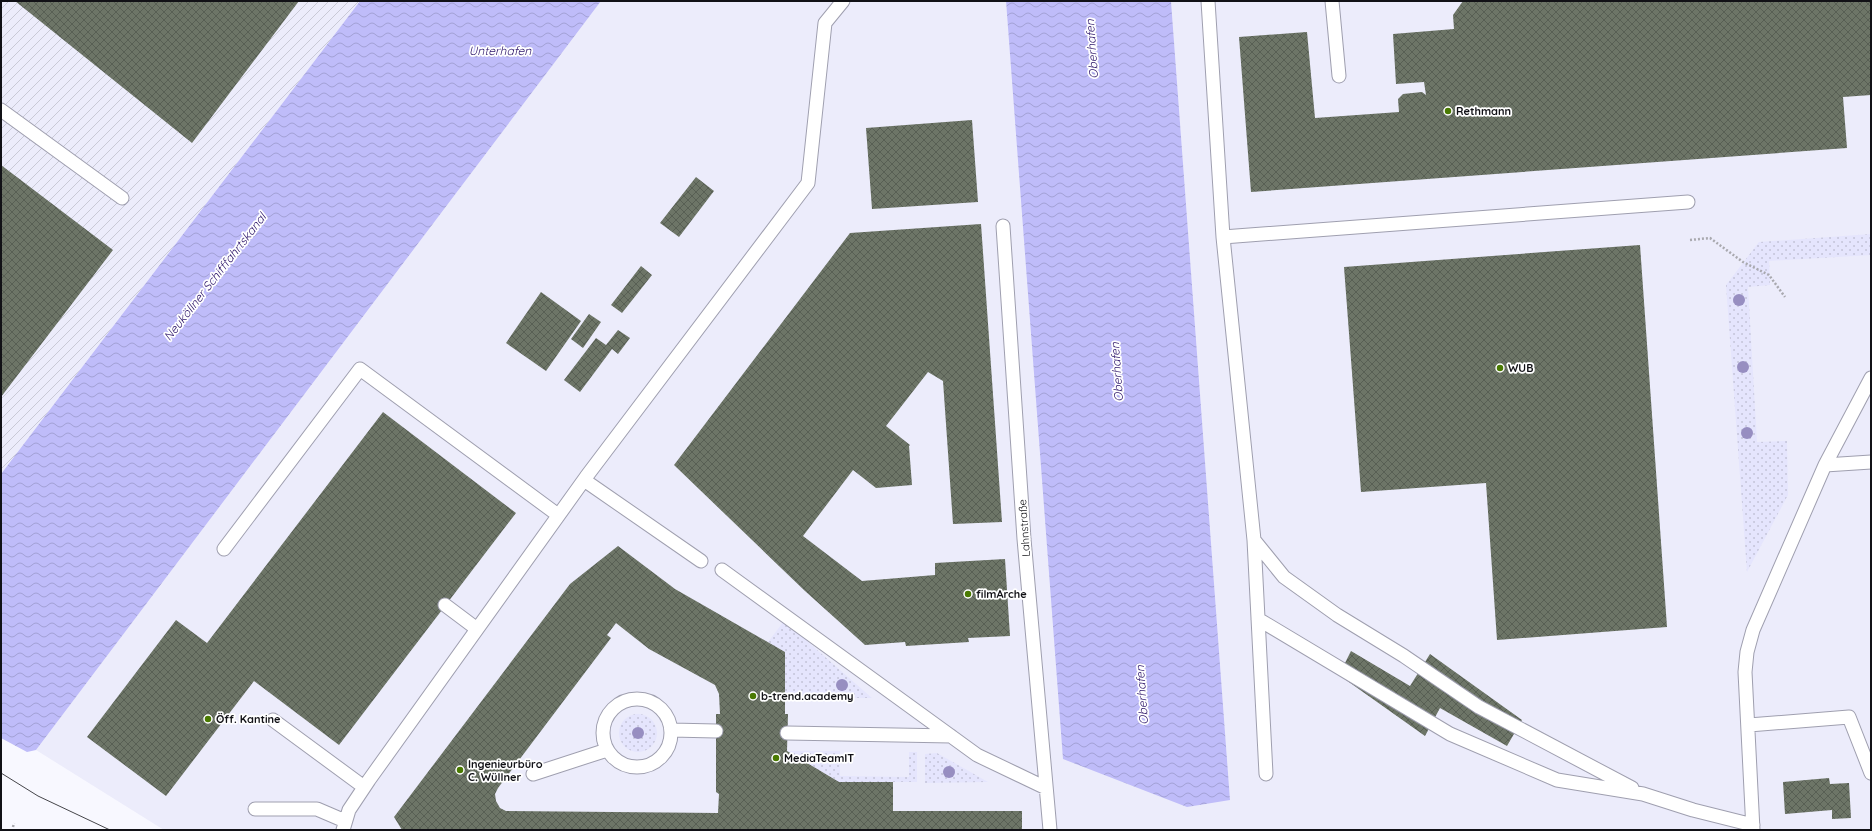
<svg xmlns="http://www.w3.org/2000/svg" width="1872" height="831" font-family="Quicksand,sans-serif">
<defs>
<pattern id="industrial-furrows" width="10" height="10" patternUnits="userSpaceOnUse"><rect width="10" height="10" fill="#ececfb"/><path d="M-1 1l2-2M0 10L10 0M9 11l2-2" fill="none" stroke="#c9c9d6"/></pattern>
<pattern id="grass-dots" width="8" height="8" patternUnits="userSpaceOnUse"><rect width="8" height="8" fill="#e5e5fd"/><path d="M2 2h.1M6 6h.1" fill="none" stroke="#c3c3d8" stroke-width="1.8" stroke-linecap="round"/></pattern>
<pattern id="water-waves" width="16" height="10" patternUnits="userSpaceOnUse"><rect width="16" height="10" fill="#bfbcf9"/><path d="M0 5q4-4 8 0t8 0" fill="none" stroke="#a3a1d5"/></pattern>
<pattern id="building-cross-hatch" width="8" height="8" patternUnits="userSpaceOnUse"><rect width="8" height="8" fill="#6d7567"/><path d="M0 0l8 8M0 8l8-8" fill="none" stroke="#585f54"/></pattern>
</defs>
<rect width="100%" height="100%" fill="#f8f8ff"/>
<path fill="#ececfb" d="M601 1H1006L1024 219 1230 800 1171 1H1871V830H164L36 750Z"/>
<path fill="url(#industrial-furrows)" d="M1 1H360L1 474Z"/>
<path fill="url(#grass-dots)" d="M1871 234V255L1769 261 1770 285 1748 287 1757 442 1787 441 1788 495 1747 572 1726 285 1759 242Z
M784 621 872 698H785V652L768 642Z
M619 733a19 19 0 1 1 38 0a19 19 0 1 1-38 0Z
M787 751H840V776L909 777V752H917V782H839Z
M937 753 988 782 925 783V754Z"/>
<path fill="url(#water-waves)" d="M360 1H601L36 750 27 752 1 738V474Z
M1006 1H1171L1230 800 1187 807 1063 759Z"/>
<path fill="url(#building-cross-hatch)" fill-rule="evenodd" d="M15 1H299L192 143Z
M1463 1H1871V95L1843 97 1847 148 1251 192 1239 37 1307 32 1315 118 1399 112 1398 99 1403 94 1422 92 1426 95 1424 82 1396 84 1393 34 1454 29 1453 15Z
M972 120 978 202 872 209 866 128Z
M1 165 113 250 1 397Z
M696 177 714 191 679 237 660 223Z
M981 224 1002 522 953 524 943 381 928 372 886 426 910 445 909 446 912 485 876 488 853 470 803 536 862 581 935 575V563L1005 559 1010 636 968 638 969 642 906 646 905 642 865 645 805 591 674 465 850 233Z
M1640 245 1667 627 1497 640 1486 483 1361 492 1344 267Z
M641 266 652 275 622 313 611 305Z
M541 292 581 321 546 371 506 343Z
M589 314 601 322 583 348 571 339Z
M618 330 630 338 618 354 612 349 580 392 564 380 596 338 606 345Z
M383 412 516 513 339 745 254 681 166 796 87 737 176 620 207 643Z
M618 546 675 589 785 652V714H788L787 751 839 782H893V811H1022V830H402L394 817 570 584ZM616 623 649 649 715 685 719 694 720 714H716V792L719 794 718 813 506 811 500 808 496 801 495 794 498 788 611 638 607 635Z
M1351 651 1410 686 1430 654 1522 720 1507 746 1440 708 1425 736 1339 675Z
M1829 778 1830 784 1849 783 1851 818 1832 819V810L1785 814 1783 782Z"/>
<g fill="none" stroke-linecap="round" stroke-linejoin="round">
<defs>
<path id="lane" d="M1208 1 1223 237
M1332 1 1339 76
M1 110 122 198
M1003 226 1024 539 1050 830
M1825 465 1871 462
M584 480 701 561
M1254 540 1284 577 1337 615 1404 656 1479 707 1632 788
M224 549 360 369 558 515
M722 570 977 755 1046 788
M445 605 477 629
M1258 619 1450 734 1557 780 1643 794 1693 810 1753 825
M603 733a34 34 0 1 1 68 0a34 34 0 1 1-68 0Z
M273 720 364 787
M1749 725 1849 717 1871 773
M671 730 716 731
M787 733 951 736
M533 774 607 750
M1266 774 1254 540 1223 237 1688 202
M255 809H317L345 821
M343 830 349 810 369 780 586 477 808 183 825 23 843 1
M1753 830 1745 672 1747 652 1753 630 1825 465 1871 378"/>
</defs>
<use href="#lane" stroke="#9f9faf" stroke-width="15"/>
<path stroke="#a9a9af" stroke-width="2.5" stroke-dasharray="2 2" stroke-linecap="butt" d="M1690 240 1710 238 1743 262 1769 275 1785 297
M13 827 14 823"/>
<use href="#lane" stroke="#fff" stroke-width="13"/>
<path stroke="#45454a" stroke-width="1" d="M1 773 38 796 110 830"/>
</g>
<g fill="#978ec1">
<circle cx="1739" cy="300" r="6"/>
<circle cx="1743" cy="367" r="6"/>
<circle cx="1747" cy="433" r="6"/>
<circle cx="842" cy="685" r="6"/>
<circle cx="638" cy="733" r="6"/>
<circle cx="949" cy="772" r="6"/>
</g>
<g fill="#4a7a02" stroke="#fff" stroke-width="1.5">
<circle cx="1448" cy="111" r="4"/>
<circle cx="1500" cy="368" r="4"/>
<circle cx="968" cy="594" r="4"/>
<circle cx="753" cy="696" r="4"/>
<circle cx="208" cy="719" r="4"/>
<circle cx="776" cy="758" r="4"/>
<circle cx="460" cy="770" r="4"/>
</g>
<g text-anchor="middle" stroke-width="3.5" stroke-linejoin="round" paint-order="stroke">
<g font-size="11" font-weight="bold" fill="#111116" stroke="#fff" text-anchor="start">
<text x="1456" y="115">Rethmann</text>
<text x="1508" y="372">WUB</text>
<text x="976" y="598">filmArche</text>
<text x="761" y="700">b-trend.academy</text>
<text x="216" y="723">Öff. Kantine</text>
<text x="784" y="762">MediaTeamIT</text>
<text x="468" y="768">Ingenieurbüro<tspan x="468" dy="13">C. Wüllner</tspan></text>
</g>
<g font-size="11" fill="#111116" stroke="#fff">
<text transform="translate(1024 528) rotate(-94)" y="4">Lahnstraße</text>
</g>
<g font-size="12" font-style="italic" fill="#2a1268" stroke="#fff">
<text transform="translate(1092 49) rotate(-94)" y="4">Oberhafen</text>
<text x="500" y="55">Unterhafen</text>
<text transform="translate(215 277) rotate(-52)" y="4">Neuköllner Schifffahrtskanal</text>
<text transform="translate(1117 372) rotate(-94)" y="4">Oberhafen</text>
<text transform="translate(1142 695) rotate(-94)" y="4">Oberhafen</text>
</g>
</g>
<rect width="1872" height="831" fill="none" stroke="#111116" stroke-width="4"/>
</svg>
